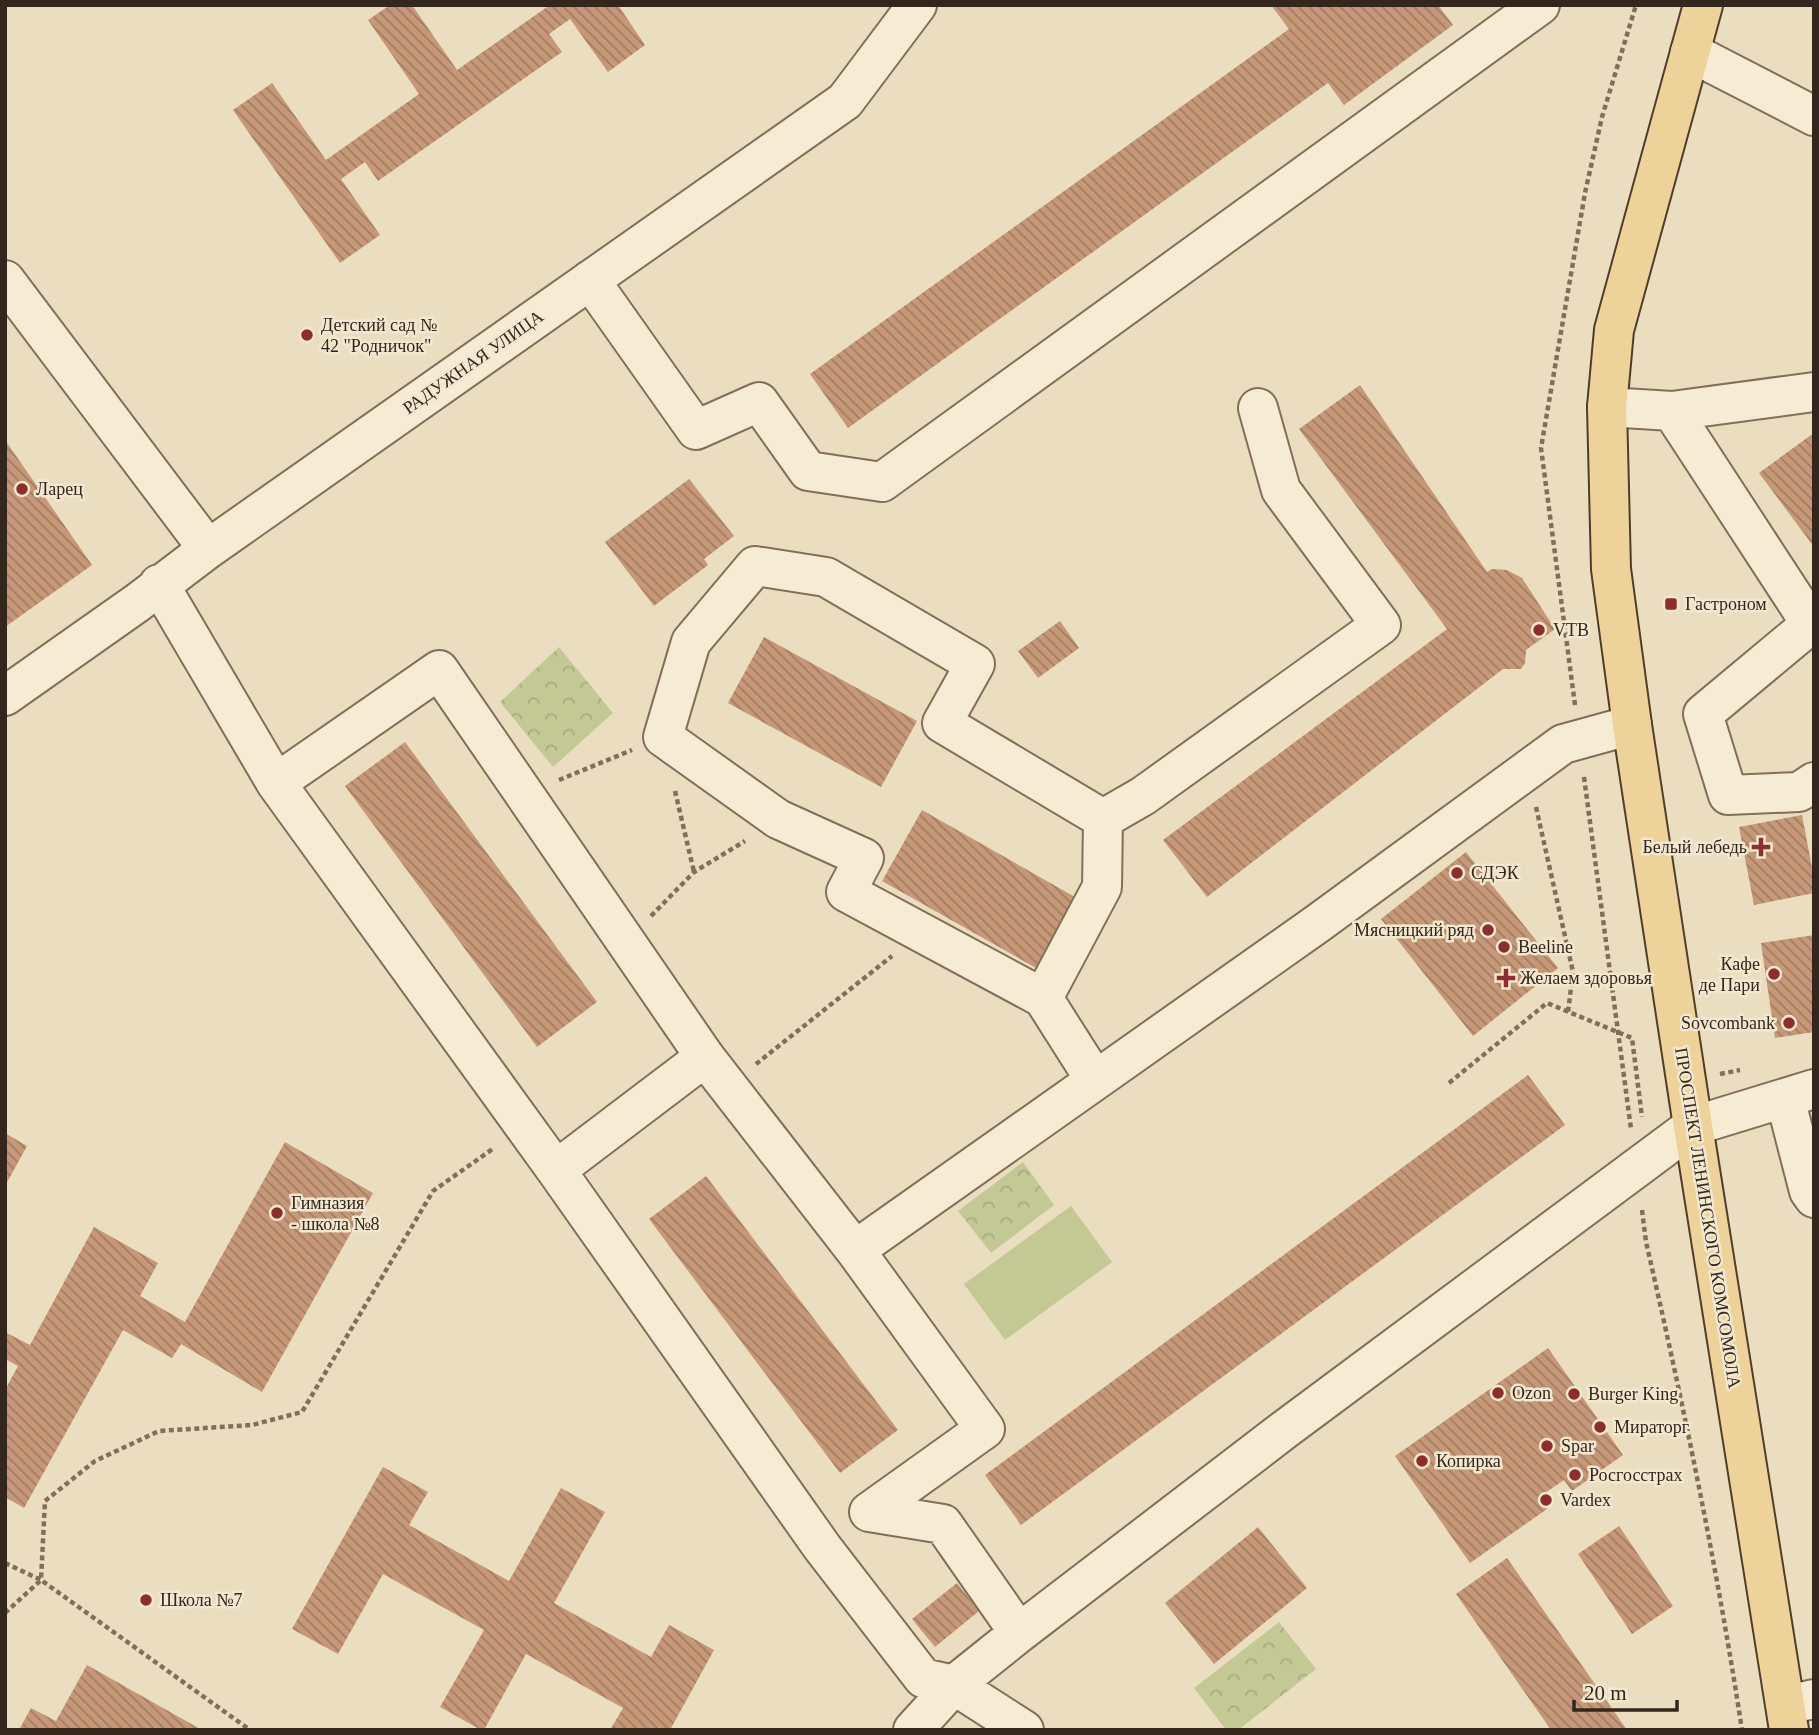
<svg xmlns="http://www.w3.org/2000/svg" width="1819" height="1735" font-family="Georgia,serif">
<defs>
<pattern id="forest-crowns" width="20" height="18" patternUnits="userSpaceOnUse" patternTransform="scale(1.75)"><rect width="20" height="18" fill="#c3c895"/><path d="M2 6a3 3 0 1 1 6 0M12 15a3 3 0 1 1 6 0" fill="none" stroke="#a8ac80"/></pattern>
<pattern id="building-back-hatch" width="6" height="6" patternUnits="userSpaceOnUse" patternTransform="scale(1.75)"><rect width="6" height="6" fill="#c79878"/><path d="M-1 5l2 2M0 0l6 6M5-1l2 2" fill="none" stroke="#a27c62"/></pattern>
</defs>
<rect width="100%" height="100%" fill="#ebdec0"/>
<path fill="#c3c895" d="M1071 1206 1112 1262 1005 1340 964 1284Z"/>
<path fill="url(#forest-crowns)" d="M559 647 613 713 553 767 500 702Z
M1023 1162 1054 1205 991 1253 958 1211Z
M1279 1622 1316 1669 1238 1730H1226L1194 1688Z"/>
<path fill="url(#building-back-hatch)" d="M390 5H412L457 70 550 5H618L645 45 608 72 570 19 549 34 562 52 378 181 365 162 341 179 380 235 340 263 233 110 272 83 326 160 419 94 368 20Z
M1271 5H1438L1453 25 1344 105 1328 83 848 428 810 374 1289 29Z
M1360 385 1487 572 1492 569 1507 570 1522 578 1555 629 1526 650 1525 663 1521 669H1503L1207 897 1163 840 1447 629 1299 429Z
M1811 435 1814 439V547L1759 473Z
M5 440 92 565 5 627Z
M689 479 734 536 704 559 708 565 654 606 605 542Z
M1060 621 1079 648 1038 678 1018 651Z
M764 637 917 721 881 787 728 703Z
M405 742 597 1002 537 1047 345 786Z
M922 810 1075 897 1036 968 882 881Z
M1802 815 1814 878V893L1754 905 1739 827Z
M1466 852 1558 968 1473 1036 1381 919Z
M1814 935V1032L1775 1038 1761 943Z
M1528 1075 1565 1125 1021 1525 985 1475Z
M5 1133 27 1146 5 1186Z
M285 1142 373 1193 262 1392 181 1344 172 1358 123 1330 24 1508 5 1497V1390L18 1366 5 1359V1332L30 1345 94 1227 158 1263 140 1296 185 1322Z
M706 1176 898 1430 840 1473 649 1219Z
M1548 1348 1623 1455 1572 1491 1564 1480 1539 1497 1547 1509 1470 1563 1395 1456Z
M383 1467 428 1492 409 1525 509 1581 561 1488 605 1512 554 1603 651 1657 669 1625 714 1650 670 1730H610L623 1708 526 1654 484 1730H481L440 1707 484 1630 383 1574 338 1654 292 1629Z
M1619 1526 1673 1606 1632 1634 1578 1554Z
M1258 1527 1307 1588 1214 1664 1165 1603Z
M1507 1558 1627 1730H1551L1456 1594Z
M957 1583 979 1611 935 1647 912 1619Z
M87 1665 202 1730H19L31 1708 56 1721Z"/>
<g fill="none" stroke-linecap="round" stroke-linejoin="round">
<defs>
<path id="minor" d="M1690 52 1814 116
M5 280 208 549
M590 280 696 430 759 402 808 471 882 482 1540 5
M1607 407 1672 411 1814 392
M1672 411 1811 624
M159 584 276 783 556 1170 822 1547 923 1678 954 1685 1024 1730
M1814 627 1811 624 1703 714 1728 795 1799 792 1814 782
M5 696 137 603 208 549 845 101 917 5
M276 783 439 670 705 1057
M1103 819 1143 796 1381 625 1281 490 1258 408
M1043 998 1102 887 1103 819
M1095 1080 1043 998 846 892 864 858 778 819 663 737 691 642 755 566 826 577 975 664 942 723 1103 819
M1785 1098 1809 1191 1814 1198
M556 1170 705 1057 855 1250
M1019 1633 943 1524 869 1512 985 1429 855 1250 1317 924 1563 744 1632 725
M1786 1705 1814 1699
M913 1730 954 1685 1019 1633 1284 1430 1693 1126 1814 1089"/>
<path id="major" d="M1703 5 1614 330 1607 407 1611 569 1632 725 1693 1126 1789 1730"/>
</defs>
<use href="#minor" stroke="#836f59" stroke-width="42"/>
<use href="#major" stroke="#513d2d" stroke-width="42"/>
<path stroke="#836f59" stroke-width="4.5" stroke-dasharray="5 3.5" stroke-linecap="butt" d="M1575 705 1541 448 1585 193 1602 117 1636 5
M1584 777 1631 1129
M559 780 632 750
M675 791 694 872
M1536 807 1573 972 1568 1012
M651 916 694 872 745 841
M756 1064 892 956
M1720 1074 1740 1070
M1449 1083 1547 1003 1632 1038 1642 1117
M1642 1210 1646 1242C1683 1403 1717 1566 1742 1730
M5 1563 41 1580 45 1501 95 1461 159 1431 252 1425 302 1412 433 1191 494 1148
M5 1613 41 1580 250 1730"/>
<use href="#minor" stroke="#f6ebd3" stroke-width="38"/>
<use href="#major" stroke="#edd299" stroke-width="38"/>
</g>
<g fill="#8e2d2e" stroke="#f3e8cf" stroke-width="2.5">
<circle cx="307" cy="335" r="7"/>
<circle cx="22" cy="489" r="7"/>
<rect x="1664" y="597" width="14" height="14" rx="3.5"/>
<circle cx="1539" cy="630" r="7"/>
<path d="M1757.5 836.5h7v7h7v7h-7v7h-7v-7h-7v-7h7z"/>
<circle cx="1457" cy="873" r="7"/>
<circle cx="1488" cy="930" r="7"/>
<circle cx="1504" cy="947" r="7"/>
<circle cx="1774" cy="974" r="7"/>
<path d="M1502.5 967.5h7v7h7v7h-7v7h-7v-7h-7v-7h7z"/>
<circle cx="1789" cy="1023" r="7"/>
<circle cx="277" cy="1213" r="7"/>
<circle cx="1498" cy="1393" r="7"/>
<circle cx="1574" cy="1394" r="7"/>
<circle cx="1600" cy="1427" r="7"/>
<circle cx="1547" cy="1446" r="7"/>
<circle cx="1422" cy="1461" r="7"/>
<circle cx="1575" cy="1475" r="7"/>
<circle cx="1546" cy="1500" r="7"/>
<circle cx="146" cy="1600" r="7"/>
</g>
<g text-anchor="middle" stroke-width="5" stroke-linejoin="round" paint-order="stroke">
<g font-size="18" fill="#33271d" stroke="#f3e8cf" text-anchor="start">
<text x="321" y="331">Детский сад №<tspan x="321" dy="21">42 "Родничок"</tspan></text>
<text x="36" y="495">Ларец</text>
<text x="1685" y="610">Гастроном</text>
<text x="1553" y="636">VTB</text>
<text x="1747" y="853" text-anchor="end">Белый лебедь</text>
<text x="1471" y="879">СДЭК</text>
<text x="1474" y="936" text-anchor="end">Мясницкий ряд</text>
<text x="1518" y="953">Beeline</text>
<text x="1760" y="970" text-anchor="end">Кафе<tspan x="1760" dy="21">де Пари</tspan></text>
<text x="1520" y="984">Желаем здоровья</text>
<text x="1775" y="1029" text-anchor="end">Sovcombank</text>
<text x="291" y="1209">Гимназия<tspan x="291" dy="21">- школа №8</tspan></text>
<text x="1512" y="1399">Ozon</text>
<text x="1588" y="1400">Burger King</text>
<text x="1614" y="1433">Мираторг</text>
<text x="1561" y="1452">Spar</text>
<text x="1436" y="1467">Копирка</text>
<text x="1589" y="1481">Росгосстрах</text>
<text x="1560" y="1506">Vardex</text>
<text x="160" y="1606">Школа №7</text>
</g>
<g font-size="18" fill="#33271d" stroke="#f3e8cf">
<text transform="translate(473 362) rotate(-35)" y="6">РАДУЖНАЯ УЛИЦА</text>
<text transform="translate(1708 1218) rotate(81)" y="6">ПРОСПЕКТ ЛЕНИНСКОГО КОМСОМОЛА</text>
</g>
</g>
<rect width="1819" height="1735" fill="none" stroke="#33271d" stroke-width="14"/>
<path d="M1574 1700v10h103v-10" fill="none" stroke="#33271d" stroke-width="3.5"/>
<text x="1584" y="1700" font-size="21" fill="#33271d" stroke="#f3e8cf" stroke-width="5" paint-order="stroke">20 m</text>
</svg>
